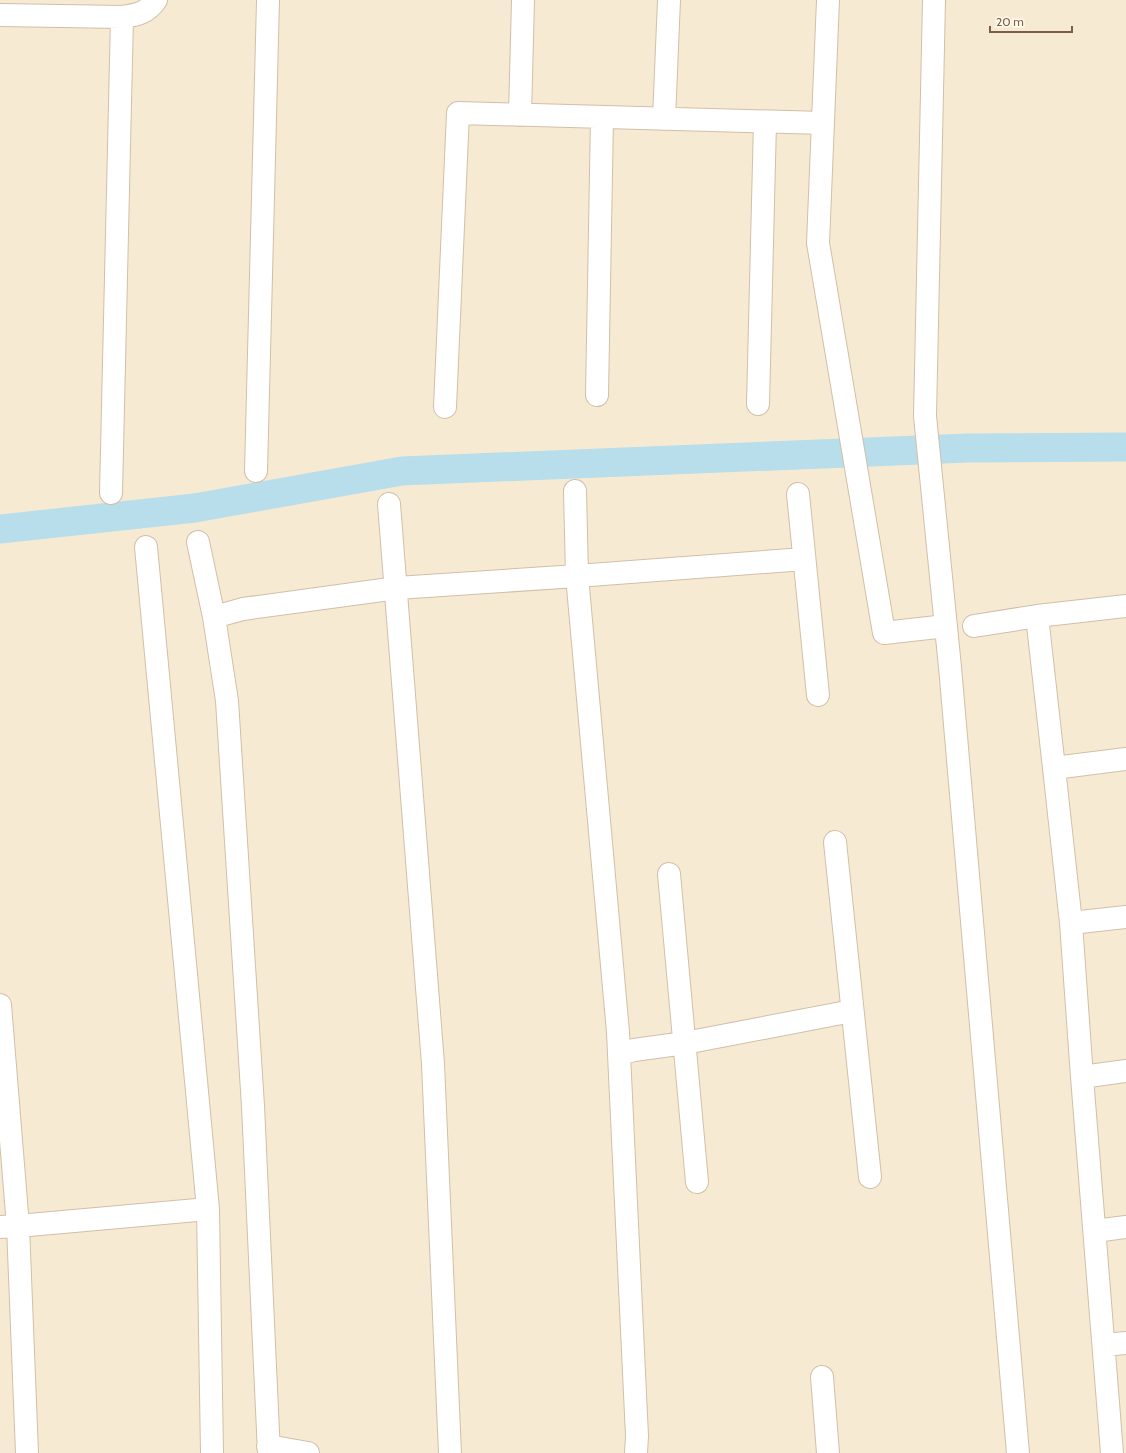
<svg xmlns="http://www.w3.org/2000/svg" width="1126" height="1453" font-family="Cabin,sans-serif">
<rect width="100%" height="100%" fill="#fef7e5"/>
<path fill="#f7ead3" d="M0 0H1126V1453H0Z"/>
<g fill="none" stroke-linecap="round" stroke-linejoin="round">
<path stroke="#b7deea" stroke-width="29" d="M0 529 195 508 402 471 968 448 1126 447"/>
<defs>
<path id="minor" d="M828 0 818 243 884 633 946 626
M934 0 925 416 950 667 1018 1453
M0 15 122 17C137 15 147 13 156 0
M520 115 523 0
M664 119 669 0
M597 395 602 118
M758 404 765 122
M445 407 458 113 823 123
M256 471 268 0
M575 491 577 576 618 1032 619 1054 634 1050 685 1043 852 1011
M111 493 122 17
M798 494 818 695
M389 504 433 1064 450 1453
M198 542 214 617 227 701 253 1106 269 1453
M146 547 208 1209 212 1453
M1037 616 1054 768 1126 759
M214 617 243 609 397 588 577 576 804 559
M974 626 1037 616 1126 606
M1054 768 1071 923 1126 917
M835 842 870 1177
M669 874 697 1182
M1071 923 1082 1077 1126 1071
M0 1005 18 1226 27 1453
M619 1054 637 1436 636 1453
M1082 1077 1112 1453
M0 1227 18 1226 208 1209
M1095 1231 1126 1227
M1104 1345 1126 1343
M822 1377 828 1453
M268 1446 308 1453"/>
</defs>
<use href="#minor" stroke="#d1bfa9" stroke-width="24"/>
<use href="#minor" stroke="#fff" stroke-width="22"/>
</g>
<path d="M990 26v6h82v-6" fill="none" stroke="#7a5e47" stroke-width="2"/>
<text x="996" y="26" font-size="12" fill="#7a5e47" stroke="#fffaed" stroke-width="3" paint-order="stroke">20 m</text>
</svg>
